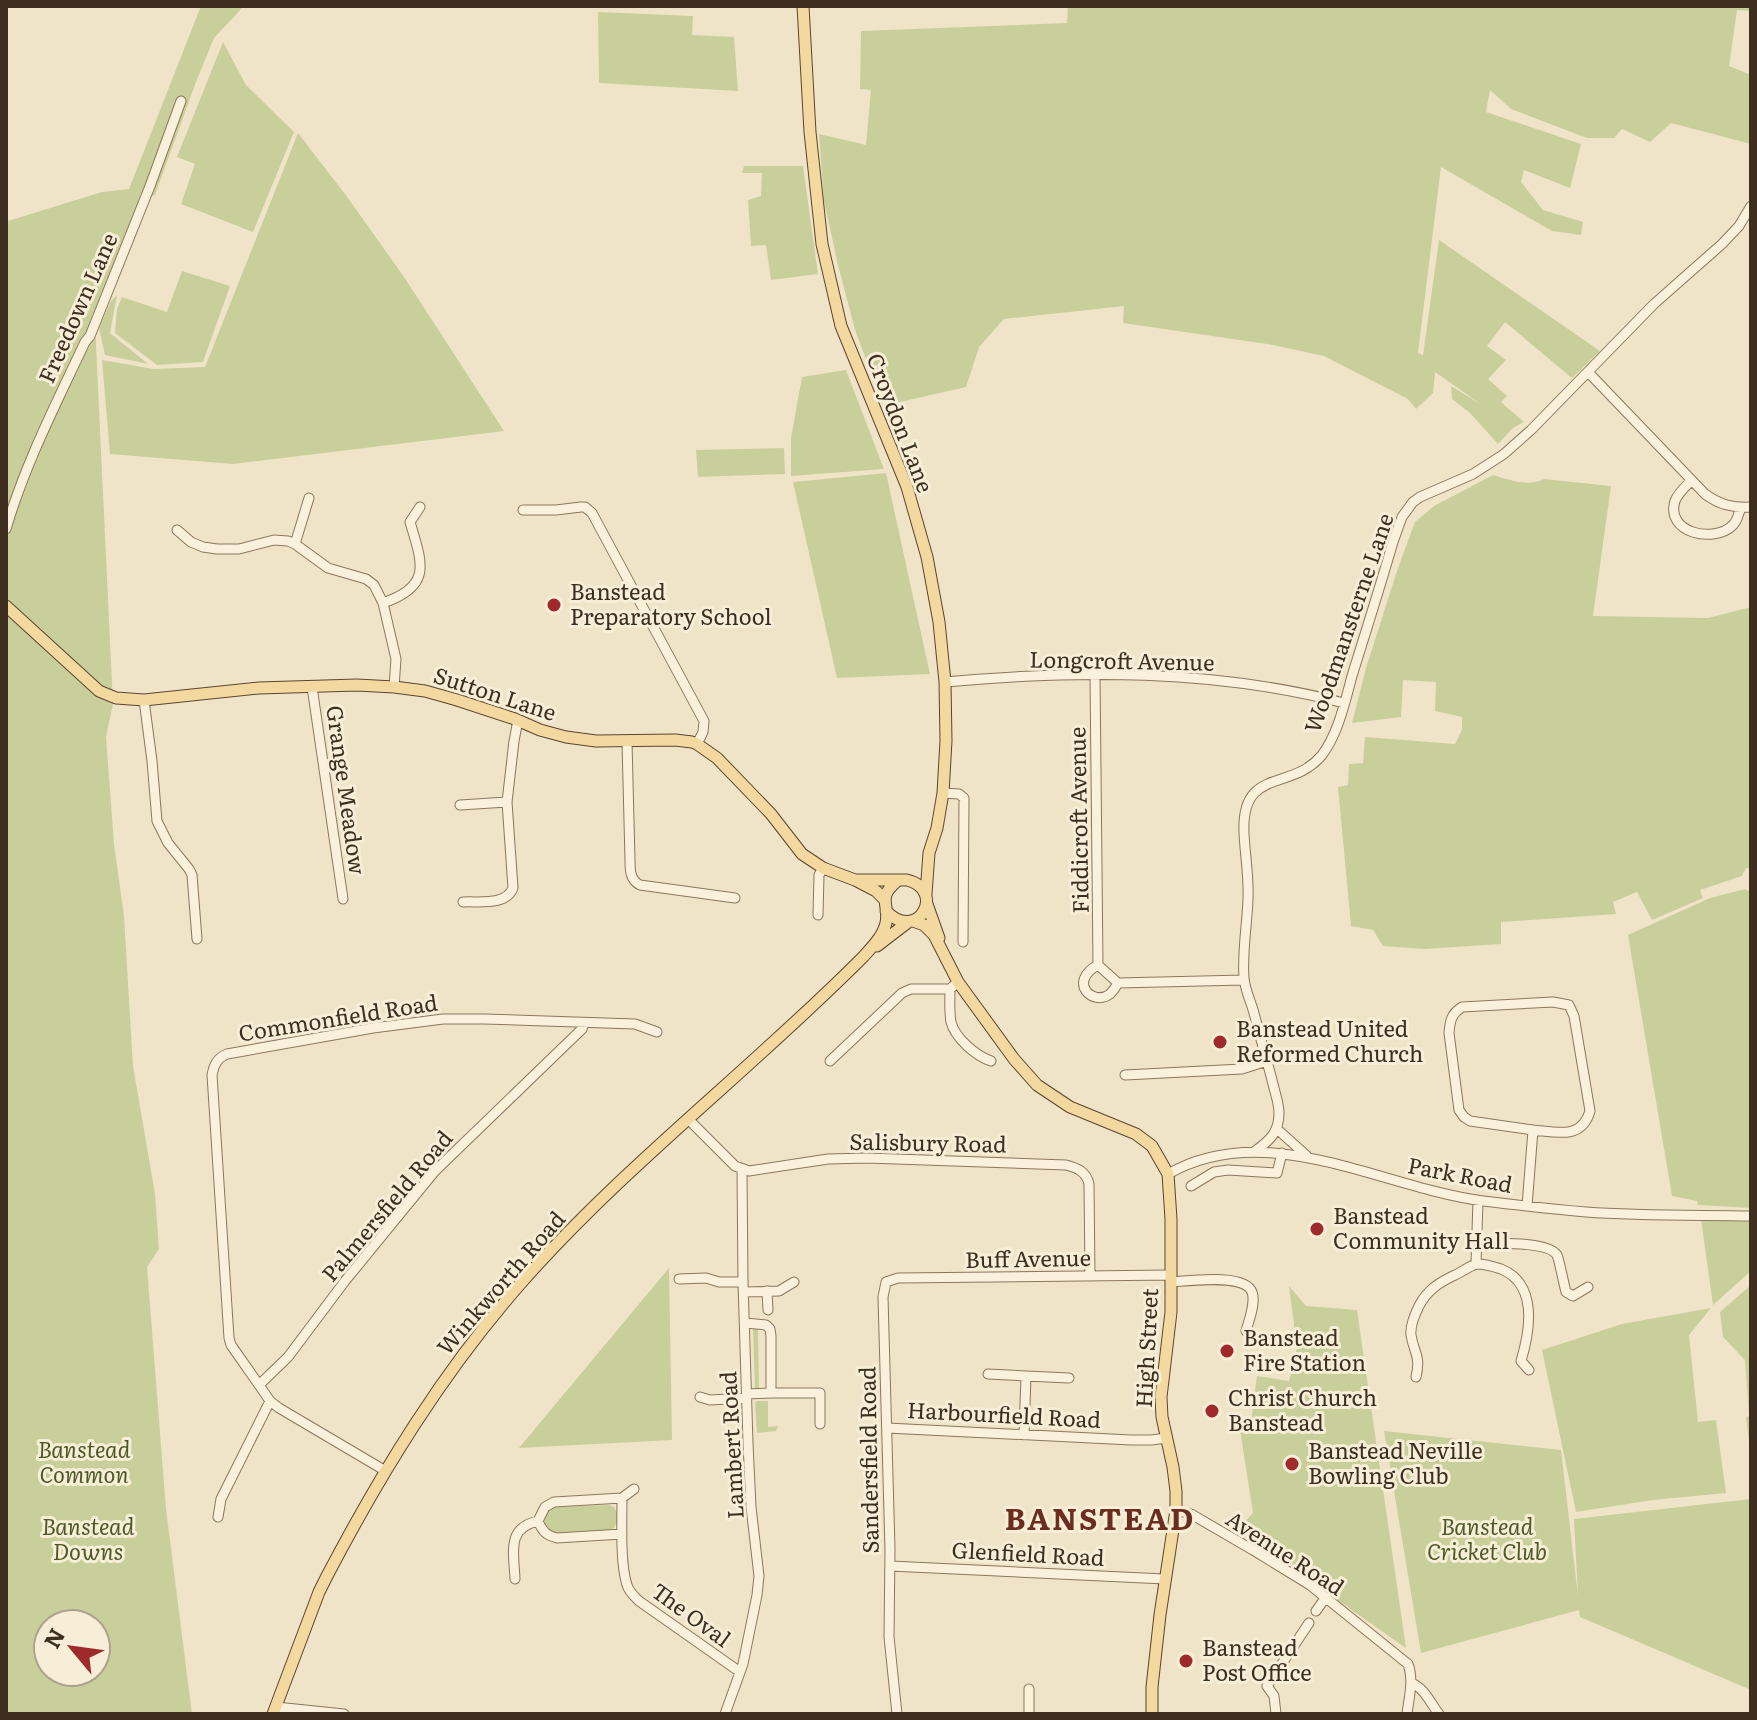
<svg xmlns="http://www.w3.org/2000/svg" width="1757" height="1720" font-family="Literata,serif">
<rect width="100%" height="100%" fill="#f0e4c8"/>
<path fill="#c9cf9b" fill-rule="evenodd" d="M201 6H244L214 38 196 82 155 195 145 199 95 324 113 704 106 737 114 844 124 916 133 1066 155 1194 159 1249 147 1267 166 1509 192 1714H6V220L8 221 102 192 129 189ZM48 1624H96V1672H48Z
M1068 6H1751V11L1737 10 1729 66 1751 75V144L1671 123 1650 142 1622 129 1614 138H1587L1511 109 1490 90 1486 112 1581 144 1570 188 1524 170 1521 182 1543 210 1583 222 1581 235 1552 231 1441 167 1418 353 1423 355 1439 240 1600 351 1572 378 1505 322 1487 346 1506 360 1488 379 1507 396 1501 402 1524 422 1513 428 1498 444 1470 413 1452 399 1451 386 1482 405 1435 372 1433 393 1416 409 1408 399 1324 356 1273 345 1123 323 1124 306 1004 319 979 347 966 387 887 405 879 393 855 330 838 265 824 201 819 134 866 145 871 90 860 89 861 31 1067 23Z
M598 12 693 16 692 35 734 37 738 91 599 83Z
M223 42 246 85 294 132 253 232 181 204 195 164 177 157Z
M298 133 348 198 404 277 504 431 233 464 110 454 102 360 154 369 205 367Z
M744 166H803L818 274 771 280 766 245 751 246 748 200 761 196 762 173H742Z
M182 271 230 286 203 362 157 365 115 333 117 309 122 297 167 312Z
M117 295 110 333 148 364 105 355 99 328 111 301Z
M846 370 884 469 791 476V438L802 377Z
M784 448 785 474 698 477 696 450Z
M886 473 930 674 837 678 793 482Z
M1493 475C1509 480 1529 487 1544 479L1611 486 1593 616 1708 618 1751 607V869L1746 868 1742 876 1700 890 1703 898 1652 920 1637 892 1613 902 1616 914 1501 922V944L1424 949 1383 946 1373 930 1351 926 1338 787 1348 785 1349 764 1363 763 1365 737 1455 744 1462 730V717L1435 711 1436 682 1403 680 1401 717 1352 723 1366 668 1398 568 1415 522 1434 506Z
M1745 889 1751 892V1208L1698 1205 1697 1201 1672 1196 1628 935 1710 898Z
M1701 1219 1751 1222V1271L1713 1305Z
M669 1268 672 1440 519 1448Z
M1751 1285V1459L1746 1417 1749 1416 1745 1360 1723 1337 1720 1312Z
M1289 1286 1306 1306 1357 1310 1406 1648 1237 1530 1253 1513 1240 1430H1250L1257 1376 1289 1381 1297 1348Z
M1711 1308 1689 1335 1698 1422 1716 1420 1726 1493 1653 1500 1576 1512 1542 1350 1622 1324Z
M753 1329H758L759 1390H755Z
M757 1401H768V1427L778 1426 776 1431 757 1433 755 1403Z
M1384 1431 1561 1450 1578 1596 1574 1519 1751 1499V1690L1580 1617 1579 1610 1421 1653Z
M609 1505 614 1507 619 1517 614 1528 609 1530 554 1533 549 1531 542 1521 547 1511 553 1507Z"/>
<g fill="none" stroke-linecap="round" stroke-linejoin="round">
<defs>
<path id="minor" d="M1588 372 1705 494C1720 505 1733 508 1751 507
M1691 481C1685 487 1678 493 1675 501 1665 533 1714 544 1733 525 1738 520 1738 514 1741 508
M523 510H556L581 507H585L592 513 704 721 703 732 697 744
M6 529C25 464 56 404 85 342L90 336 150 186 181 101
M177 530 191 542 203 547 217 549H239L274 540 288 541 295 544 328 568 366 579 374 585 383 603 396 659 394 687
M295 544 309 498
M383 603C433 586 422 563 410 522L420 507
M1095 674 1098 965 1118 983 1244 980
M945 682C1078 670 1213 669 1344 703
M312 687 343 899
M144 700 152 761 157 821 168 843 189 869 192 875 197 939
M627 742 630 860C630 870 630 880 640 885L735 898
M943 793 959 794 964 798 963 942
M460 805 507 802
M463 902C479 901 506 906 513 888L507 802 514 741 518 720
M818 915 819 875 823 868
M1098 965C1067 982 1093 1007 1110 994 1113 991 1116 987 1118 983
M950 989C950 1000 949 1011 951 1022 955 1038 976 1056 991 1061
M830 1061 902 993 911 989H950L958 982
M1125 1075 1242 1069 1267 1061
M688 1119 735 1166 749 1171 828 1159 867 1158 1066 1165C1077 1168 1086 1171 1089 1184L1090 1276
M1277 1129 1307 1156
M1254 1152C1269 1141 1279 1133 1279 1113 1279 1103 1275 1093 1273 1084 1267 1060 1260 1037 1254 1013 1251 1002 1245 990 1244 978 1242 952 1247 926 1248 899 1249 876 1245 855 1244 833 1241 766 1292 792 1322 755 1338 734 1345 702 1352 676 1366 631 1380 587 1393 542L1402 517 1413 502 1420 497 1473 474 1504 454 1531 430 1654 304 1722 244 1739 226 1751 206
M1168 1174C1267 1117 1382 1188 1483 1201 1517 1205 1552 1209 1586 1212 1641 1216 1696 1215 1751 1216
M1191 1186 1214 1172 1228 1170 1277 1173 1282 1153
M1527 1206 1533 1130C1556 1132 1582 1140 1590 1111L1574 1016 1569 1005 1553 1002 1462 1007C1451 1014 1450 1021 1449 1033L1459 1110 1464 1117 1470 1121 1533 1130
M1477 1244C1493 1244 1547 1240 1557 1255 1559 1259 1564 1285 1566 1292L1573 1296 1588 1287
M1476 1264 1478 1200
M679 1279 706 1278 719 1282H743
M1171 1282C1188 1281 1245 1273 1252 1292 1256 1303 1249 1320 1246 1331
M767 1291 768 1310
M744 1292 779 1291 794 1282
M745 1323 766 1325 770 1329 771 1336V1393L747 1394
M988 1374 1069 1378
M1416 1377C1421 1355 1414 1354 1411 1335 1410 1326 1415 1314 1419 1306 1427 1290 1440 1282 1455 1275 1462 1272 1471 1265 1477 1264 1484 1264 1495 1267 1501 1269 1538 1284 1530 1331 1521 1361L1529 1370
M259 1385 288 1357 345 1281 435 1171 582 1029 584 1023
M771 1393H820V1424
M700 1397 710 1400 747 1398
M887 1428 1131 1440H1151L1167 1438
M1024 1435 1026 1376
M384 1470 279 1408 270 1401 259 1385 231 1345 229 1338 212 1075C214 1065 217 1058 227 1054L373 1028 443 1019H484L635 1024 657 1032
M622 1498C622 1522 620 1563 627 1585 629 1592 634 1596 639 1601L740 1672
M1176 1510 1191 1514 1253 1550 1310 1585 1408 1664C1414 1680 1409 1697 1407 1714
M218 1517 221 1499 270 1401
M622 1534 557 1538C546 1535 543 1532 538 1521L545 1507 554 1502 622 1498 634 1489
M890 1566 1165 1579
M515 1579C514 1553 506 1528 538 1521
M1316 1611 1326 1597
M1411 1683C1424 1687 1431 1704 1439 1714
M276 1707 344 1714
M725 1714 743 1664 757 1595 759 1576 751 1507 748 1443 743 1282 742 1170
M897 1714 889 1637 890 1549 883 1297 886 1282 898 1278 1171 1275
M1029 1714V1689
M1276 1714 1274 1696 1267 1686 1309 1623"/>
<path id="major" d="M803 6 810 132 822 244 841 326 907 487 927 557 939 622 945 682 946 741 943 793 937 828 929 853 926 894
M6 606 99 691 116 698 144 700 259 688 357 685 394 687 425 691 457 700 515 719 540 730 566 737 596 741 675 740 692 742 697 744 717 758 771 814 802 854 823 868 855 880 876 891 884 899
M857 880H907C947 890 918 944 886 911
M927 904 939 938
M913 921 924 925 934 935 958 982 1014 1059 1037 1085 1070 1107 1136 1134 1152 1146 1168 1174 1171 1219V1312L1161 1397 1162 1417 1173 1467 1176 1491V1510L1160 1615 1152 1687V1714
M877 946 907 923
M273 1714 319 1592 327 1576C382 1471 443 1372 521 1283 626 1164 753 1068 864 956 873 946 883 936 886 923 890 903 876 899 897 881"/>
</defs>
<use href="#minor" stroke="#8d765c" stroke-width="11"/>
<use href="#major" stroke="#5b4430" stroke-width="13"/>
<use href="#minor" stroke="#faf1dc" stroke-width="9"/>
<use href="#major" stroke="#f3d9a0" stroke-width="11"/>
</g>
<g fill="#9e2a2b" stroke="#f7eed8" stroke-width="3">
<circle cx="554" cy="605" r="8"/>
<circle cx="1220" cy="1042" r="8"/>
<circle cx="1317" cy="1229" r="8"/>
<circle cx="1227" cy="1351" r="8"/>
<circle cx="1212" cy="1411" r="8"/>
<circle cx="1292" cy="1464" r="8"/>
<circle cx="1186" cy="1661" r="8"/>
</g>
<g text-anchor="middle" stroke-width="6" stroke-linejoin="round" paint-order="stroke">
<g font-size="22" fill="#3d2e20" stroke="#f7eed8">
<text transform="translate(78 308) rotate(-66)" y="8">Freedown Lane</text>
<text transform="translate(900 423) rotate(69)" y="8">Croydon Lane</text>
<text transform="translate(1349 623) rotate(-71)" y="8">Woodmansterne Lane</text>
<text transform="translate(1122 661) rotate(1)" y="8">Longcroft Avenue</text>
<text transform="translate(495 694) rotate(18)" y="8">Sutton Lane</text>
<text transform="translate(346 790) rotate(82)" y="8">Grange Meadow</text>
<text transform="translate(1079 820) rotate(-91)" y="8">Fiddicroft Avenue</text>
<text transform="translate(338 1018) rotate(-9)" y="8">Commonfield Road</text>
<text transform="translate(928 1143) rotate(1)" y="8">Salisbury Road</text>
<text transform="translate(1460 1175) rotate(11)" y="8">Park Road</text>
<text transform="translate(387 1206) rotate(-50)" y="8">Palmersfield Road</text>
<text transform="translate(1028 1259) rotate(-1)" y="8">Buff Avenue</text>
<text transform="translate(501 1283) rotate(-49)" y="8">Winkworth Road</text>
<text transform="translate(1147 1348) rotate(-87)" y="8">High Street</text>
<text transform="translate(1004 1415) rotate(3)" y="8">Harbourfield Road</text>
<text transform="translate(732 1445) rotate(-93)" y="8">Lambert Road</text>
<text transform="translate(869 1460) rotate(-91)" y="8">Sandersfield Road</text>
<text transform="translate(1285 1553) rotate(33)" y="8">Avenue Road</text>
<text transform="translate(1028 1554) rotate(3)" y="8">Glenfield Road</text>
<text transform="translate(691 1615) rotate(36)" y="8">The Oval</text>
</g>
<g font-size="22" fill="#3d2e20" stroke="#f7eed8" text-anchor="start">
<text x="570" y="600">Banstead<tspan x="570" dy="25">Preparatory School</tspan></text>
<text x="1236" y="1037">Banstead United<tspan x="1236" dy="25">Reformed Church</tspan></text>
<text x="1333" y="1224">Banstead<tspan x="1333" dy="25">Community Hall</tspan></text>
<text x="1243" y="1346">Banstead<tspan x="1243" dy="25">Fire Station</tspan></text>
<text x="1228" y="1406">Christ Church<tspan x="1228" dy="25">Banstead</tspan></text>
<text x="1308" y="1459">Banstead Neville<tspan x="1308" dy="25">Bowling Club</tspan></text>
<text x="1202" y="1656">Banstead<tspan x="1202" dy="25">Post Office</tspan></text>
</g>
<g font-size="22" font-style="italic" fill="#4d5a26" stroke="#f7eed8">
<text x="84" y="1458">Banstead<tspan x="84" dy="25">Common</tspan></text>
<text x="88" y="1535">Banstead<tspan x="88" dy="25">Downs</tspan></text>
<text x="1487" y="1535">Banstead<tspan x="1487" dy="25">Cricket Club</tspan></text>
</g>
<g font-size="30" font-weight="bold" letter-spacing="2" fill="#6b2e1e" stroke="#f7eed8">
<text x="1100" y="1530">BANSTEAD</text>
</g>
</g>
<rect width="1757" height="1720" fill="none" stroke="#3d2e20" stroke-width="16"/>
<g transform="translate(72 1648) rotate(299)"><circle r="38" fill="#f7eed8" stroke="#ada18e" stroke-width="2"/>
<path d="M0-6L14 30L0 20L-14 30Z" fill="#9e2a2b"/>
<text y="-12" font-size="22" font-weight="bold" text-anchor="middle" fill="#3d2e20">N</text>
</g>
</svg>
